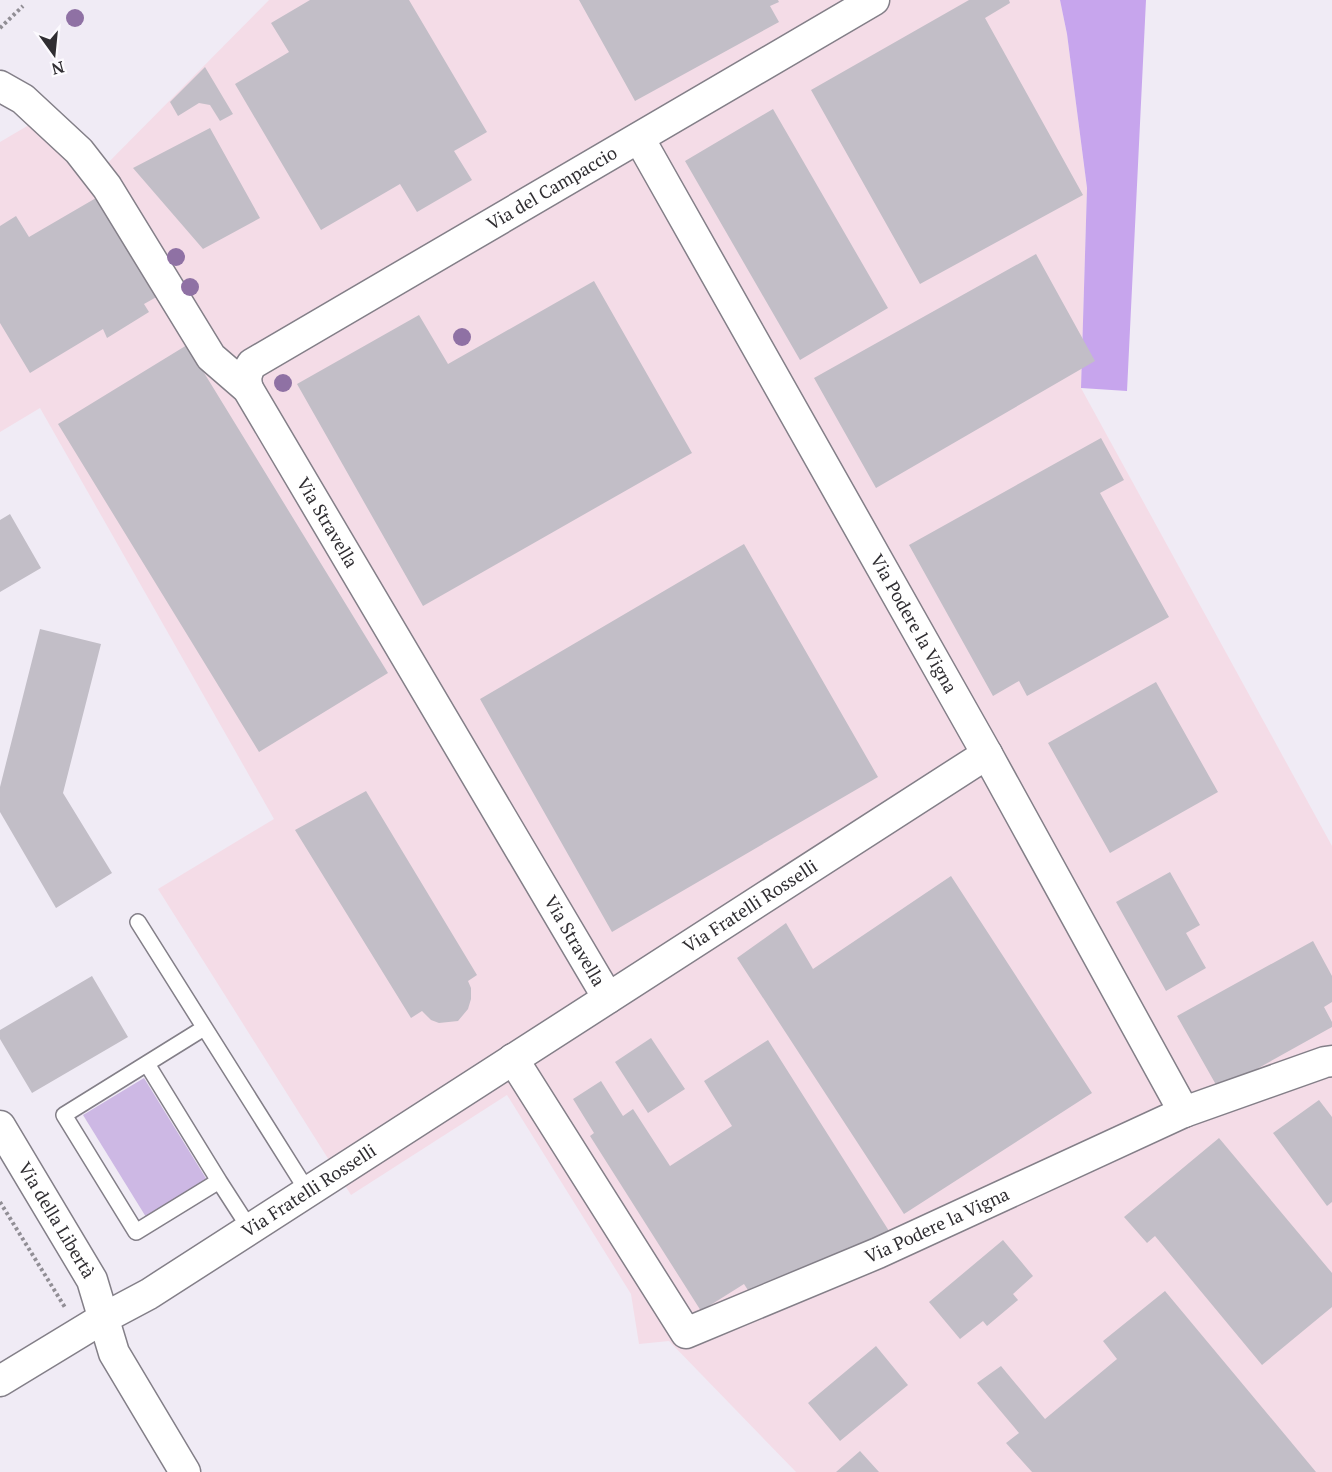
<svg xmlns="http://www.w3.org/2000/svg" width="1332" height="1472" font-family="'PT Serif',serif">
<rect width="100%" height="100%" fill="#f0ebf5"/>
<path fill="#f4dce7" d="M269 0H1060L1067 34 1087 188 1081 388 1332 846V1472H796L669 1341 639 1344 631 1294 507 1095 351 1195 158 889 274 819 40 408 0 432V142L34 122 89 182Z"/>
<path fill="#cdb8e4" d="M144 1078 207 1180 146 1217 83 1115Z"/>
<path fill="#c7a5ed" d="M1060 0H1146L1127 391 1081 388 1087 188 1067 34Z"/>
<path fill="#c2bec7" d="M310 0H409L487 132 454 151 472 180 417 212 400 184 321 230 235 84 289 52 271 23Z
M579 0H778L779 2 770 6 779 22 635 101Z
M969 0H1009L1010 3 985 18 1083 195 920 284 811 90Z
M205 67 233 114 220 121 210 105 199 103 178 116 170 102Z
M773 109 888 308 800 360 685 161Z
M210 128 260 218 203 249 133 168Z
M96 198 109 210 160 295 144 304 149 312 107 338 103 329 30 373 0 323V226L16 216 29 237Z
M1036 254 1095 361 876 488 814 378Z
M594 281 692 453 423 606 297 384 419 315 448 364Z
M187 345 388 673 259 752 58 424Z
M1101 438 1124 480 1100 493 1169 617 1027 696 1019 681 993 696 909 545Z
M10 514 41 568 0 592V520Z
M744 544 878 777 612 932 480 699Z
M40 629 101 644 63 793 112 873 56 908 0 812V787Z
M1156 682 1218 792 1110 853 1048 743Z
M366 791 477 975 468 981 471 988V999L468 1009 458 1021 439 1023 431 1020 422 1011 411 1018 295 830Z
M1170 872 1200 925 1186 933 1206 968 1166 991 1116 902Z
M951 876 1092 1093 904 1214 737 958 786 923 813 969Z
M1313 941 1332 976V1002L1324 1007 1332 1022V1027L1219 1090 1177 1016Z
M92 976 128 1037 32 1093 0 1039V1030Z
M651 1038 685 1089 648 1113 615 1062Z
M768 1040 889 1231 825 1272 818 1261 755 1301 744 1284 701 1311 590 1136 594 1133 573 1099 601 1081 623 1116 633 1109 670 1166 732 1126 704 1081Z
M1319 1100 1332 1117V1202L1327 1206 1273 1133Z
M1219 1138 1332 1273V1307L1262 1365 1155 1236 1147 1243 1124 1217Z
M1003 1240 1033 1276 1013 1294 1018 1300 987 1326 983 1321 960 1339 929 1302Z
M1165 1291 1316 1472H1032L1006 1443 1019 1433 977 1383 1001 1366 1045 1419 1117 1359 1103 1341Z
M876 1346 908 1385 840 1441 808 1403Z
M860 1451 879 1472H836Z"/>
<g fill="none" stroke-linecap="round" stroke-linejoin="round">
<defs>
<path id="lane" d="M138 922 308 1192
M147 1064 219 1181 136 1232 64 1115 204 1028
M219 1181 250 1229"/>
<g id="street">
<path id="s1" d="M0 86 23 99 79 151 107 187 211 357 248 389 608 998"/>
<path id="s2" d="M639 138 987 754 1184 1112"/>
<path id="s3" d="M248 389C245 379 246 373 252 364L874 0"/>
<path id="s4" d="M513 1059 686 1333 878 1253 1184 1112 1325 1062 1332 1061"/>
<path id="s5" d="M0 1126 92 1280 114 1353 185 1472"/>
<path id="s6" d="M0 1381 102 1319 149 1294 987 754"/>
</g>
</defs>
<use href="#lane" stroke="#837f88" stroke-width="18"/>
<use href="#street" stroke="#837f88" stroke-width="33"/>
<path stroke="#918e95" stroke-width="4" stroke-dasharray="3 3" stroke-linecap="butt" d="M0 28 23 6
M0 1202 66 1309"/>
<use href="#lane" stroke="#fff" stroke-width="15"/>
<use href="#street" stroke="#fff" stroke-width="30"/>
</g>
<g fill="#8f71a4">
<circle cx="75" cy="18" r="9"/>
<circle cx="176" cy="257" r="9"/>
<circle cx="190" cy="287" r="9"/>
<circle cx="462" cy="337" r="9"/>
<circle cx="283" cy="383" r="9"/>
</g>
<g text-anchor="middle" stroke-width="4.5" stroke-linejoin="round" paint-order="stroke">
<g font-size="18" fill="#302e32" stroke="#fcfafe">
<text dy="6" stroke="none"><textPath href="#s3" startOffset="374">Via del Campaccio</textPath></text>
<text dy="6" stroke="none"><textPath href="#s1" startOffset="552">Via Stravella</textPath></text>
<text dy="6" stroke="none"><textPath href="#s2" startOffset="558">Via Podere la Vigna</textPath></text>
<text dy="6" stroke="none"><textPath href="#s6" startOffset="888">Via Fratelli Rosselli</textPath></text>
<text dy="6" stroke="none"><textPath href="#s1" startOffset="1038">Via Stravella</textPath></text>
<text dy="6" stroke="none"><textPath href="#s6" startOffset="363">Via Fratelli Rosselli</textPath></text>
<text dy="6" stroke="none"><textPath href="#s5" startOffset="110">Via della Libertà</textPath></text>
<text dy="6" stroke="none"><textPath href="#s4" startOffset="597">Via Podere la Vigna</textPath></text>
</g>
</g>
<g transform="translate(54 54) rotate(165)" stroke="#fcfafe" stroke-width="4.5" paint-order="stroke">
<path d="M0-4.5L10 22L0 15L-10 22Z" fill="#302e32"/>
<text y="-9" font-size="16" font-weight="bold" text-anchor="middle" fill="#302e32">N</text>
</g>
</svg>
